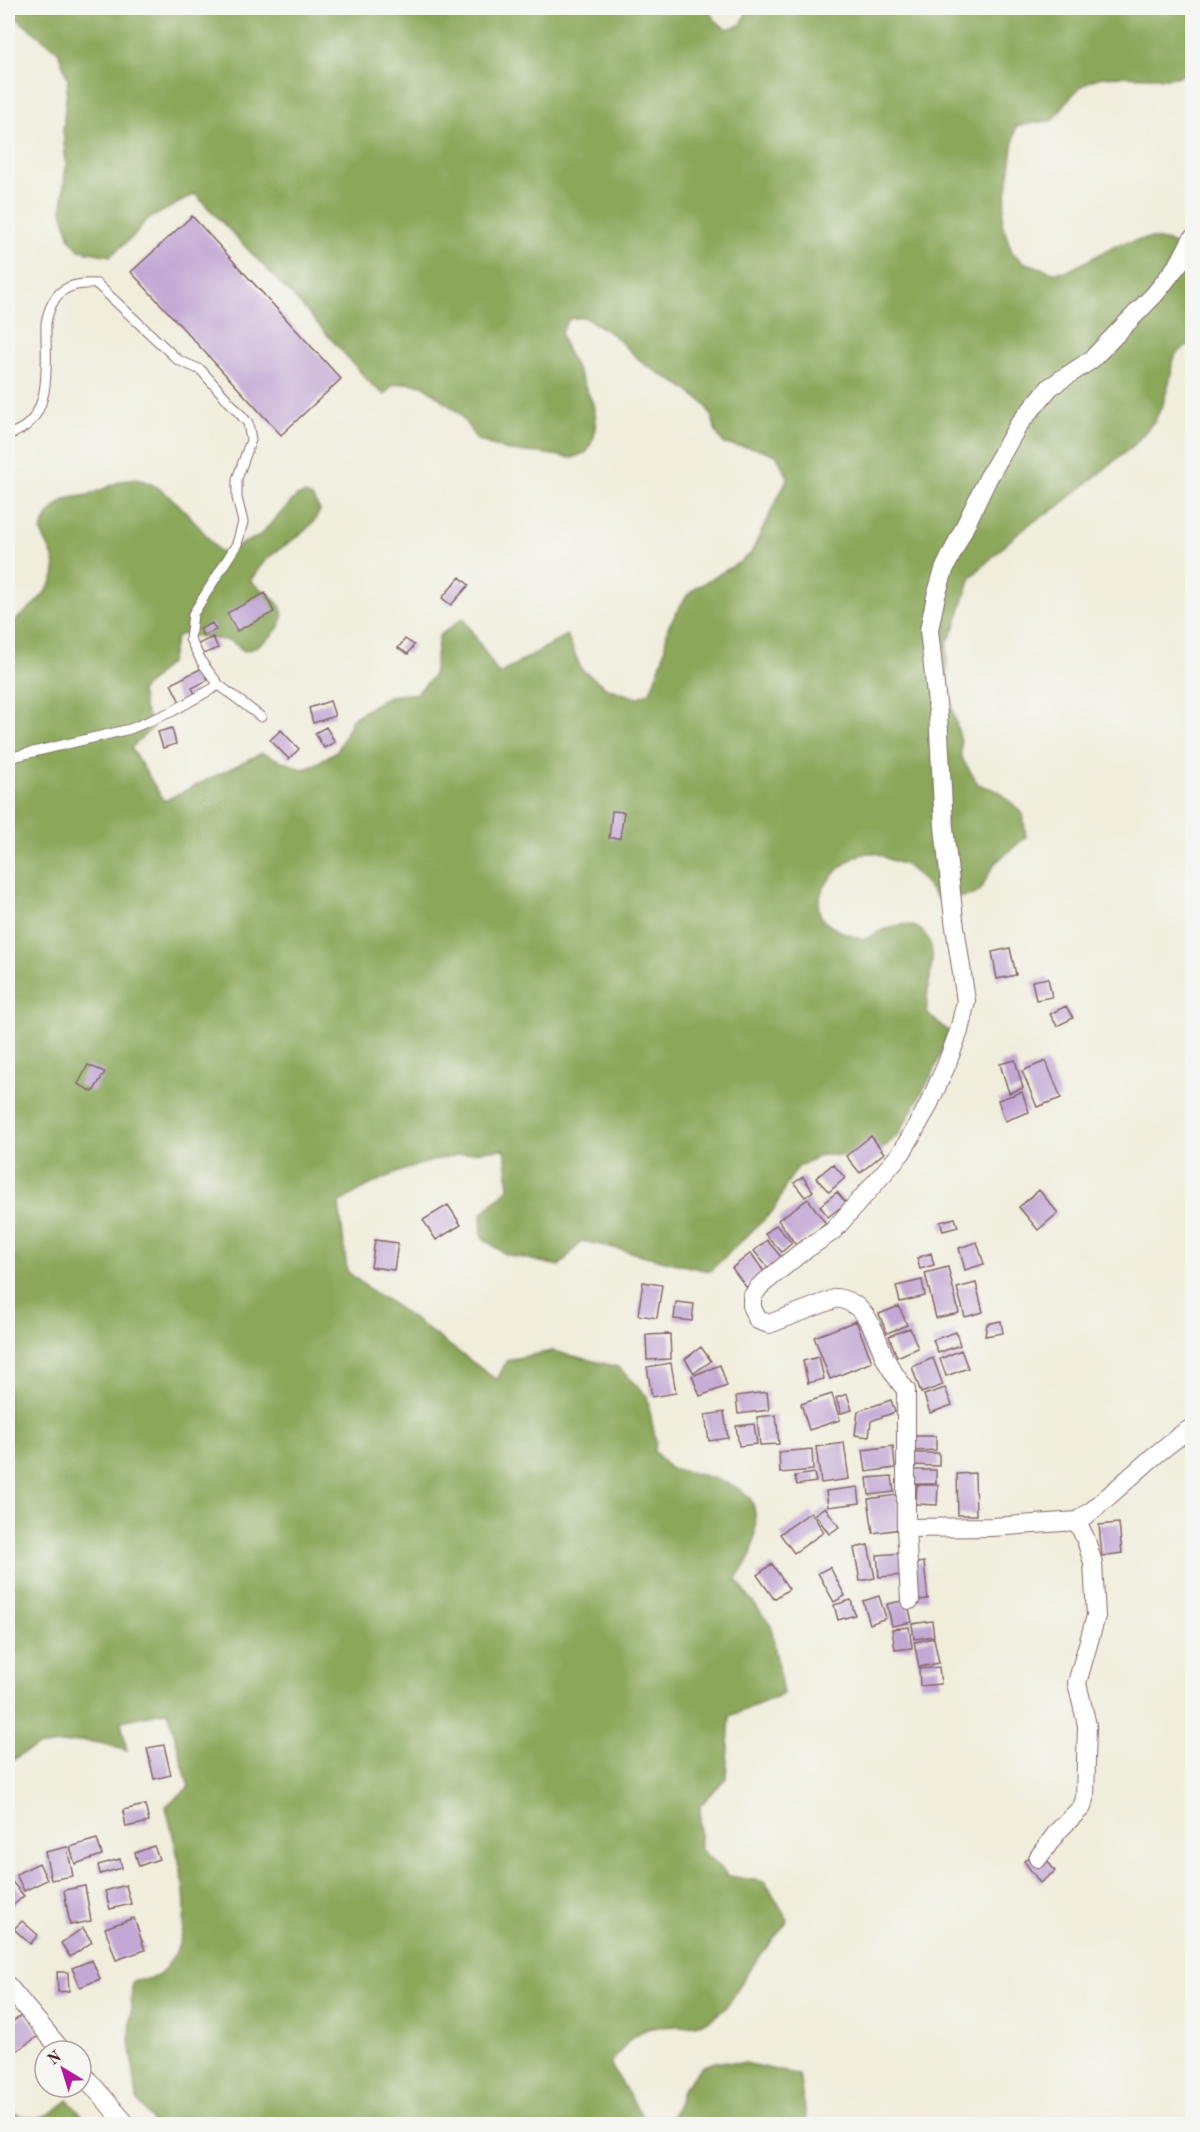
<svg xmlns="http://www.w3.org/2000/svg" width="1200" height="2132" font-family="'Old Standard TT',serif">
<rect width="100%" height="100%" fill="#f6f6f2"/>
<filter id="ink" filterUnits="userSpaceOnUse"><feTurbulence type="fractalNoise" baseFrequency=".0167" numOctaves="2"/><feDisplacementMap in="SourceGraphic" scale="12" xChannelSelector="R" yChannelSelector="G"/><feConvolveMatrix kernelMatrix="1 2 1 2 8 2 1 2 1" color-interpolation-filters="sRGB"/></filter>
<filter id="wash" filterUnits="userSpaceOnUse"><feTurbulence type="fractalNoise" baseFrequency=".008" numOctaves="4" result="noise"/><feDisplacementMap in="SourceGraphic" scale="24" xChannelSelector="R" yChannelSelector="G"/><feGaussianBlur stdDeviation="1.35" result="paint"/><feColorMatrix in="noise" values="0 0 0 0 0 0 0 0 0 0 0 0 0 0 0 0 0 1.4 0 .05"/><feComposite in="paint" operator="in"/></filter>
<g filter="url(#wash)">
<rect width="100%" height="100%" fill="#f0eddb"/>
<path fill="#8aa75a" stroke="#6a6342" stroke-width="1.5" d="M8 8H707L715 20 726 29 741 25 748 8H1192V69C1183 76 1168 80 1157 77 1101 77 1087 67 1054 120L1016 126 1002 223 1012 252 1023 262 1053 272 1068 271 1119 244 1150 238 1173 243 1192 262V343L1176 354 1172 361 1171 376 1163 404 1155 420 1134 445 1058 507 1031 523 1017 534 971 577 955 627 947 643V676L952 708 961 741V757L978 784 1000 792 1023 814 1026 837 995 863 979 892 973 895 939 900C930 890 919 873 907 866 901 863 893 861 886 858 883 856 877 853 873 853 850 850 804 895 823 919 831 930 851 935 863 940 882 931 904 915 923 932 928 937 932 946 932 953 933 973 925 992 927 1013L949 1032 934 1071 898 1135 876 1154 868 1156 821 1155 799 1166 787 1183 774 1210 710 1271C667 1263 625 1249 582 1241L559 1266 505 1254 482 1237 481 1214 509 1188 505 1149C447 1152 387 1171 339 1203L347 1271 374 1293 387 1300 497 1380 507 1360 553 1351 618 1367 647 1396 656 1443 654 1451 669 1468C694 1474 729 1478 748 1496 759 1507 755 1536 752 1551 749 1560 741 1571 736 1580L771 1626 783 1694 730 1716 726 1778 700 1806V1849L729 1876 765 1882 788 1920C775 1938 759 1955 746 1975 734 1994 731 2008 709 2020 688 2032 658 2020 637 2034 627 2040 618 2055 610 2064L642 2116 656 2123 670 2119 678 2105 682 2090 701 2067 715 2062 745 2063 799 2075 807 2124H154L137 2099 130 2039 132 1982C140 1980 153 1979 159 1975 164 1972 168 1964 171 1960 200 1916 176 1853 166 1806L189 1787 168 1711 121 1721 127 1751 100 1743 83 1741 36 1747 20 1755 8 1764V626C23 614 56 590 55 568 55 556 46 543 41 532 45 517 54 505 69 498 75 496 82 497 87 495 100 492 118 480 130 479 163 477 202 530 220 553L258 537 297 496 305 494 312 497 320 510C312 532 285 543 268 558 261 564 256 573 250 581 259 588 273 596 279 605 293 625 260 648 244 651L231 641 182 634 176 638 170 662 141 691 144 708 153 727 131 748 164 801 262 753 302 769 311 767 338 750 352 719 388 696 417 693 433 676 439 636 463 618 499 674 567 635 581 669 607 688 637 698 650 692 663 658 668 627 686 597 697 587 740 562 751 553 788 477 776 455 760 449 724 444 716 432 712 417 705 404 680 385 645 365 612 334 585 317 569 319 561 333 565 348 580 375 593 404 596 419 594 437 587 452 572 458 541 453 508 451 477 440 460 414 423 385 407 383 392 385 385 395 373 386 300 304 195 194 145 221 135 235 110 256 79 250 70 239 62 211 66 163 63 130 68 80 58 51 8 12Z
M68 2100 89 2124H8V2110C34 2124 46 2119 68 2100Z"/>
<g id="blocks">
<path fill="#c3a7d4" d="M192 216 341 379 281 435 131 272Z
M460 577 469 585 451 605 442 598Z
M265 593 274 612 237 631 227 613Z
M212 623 216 630 203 636 200 629Z
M213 637 218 648 203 654 198 644Z
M405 639 414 645 408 654 398 648Z
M202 668 208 680 192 688 195 694 180 702 171 684Z
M330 701 335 716 313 723 309 708Z
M326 727 335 742 324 748 315 733Z
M172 728 176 744 163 748 158 732Z
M281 730 299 749 289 759 270 740Z
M612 811 624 812 620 838H609Z
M1010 948 1016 975 997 979 992 952Z
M1048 978 1052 997 1036 1000 1032 981Z
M1066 1006 1073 1018 1057 1026 1050 1014Z
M1015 1060 1023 1088 1009 1093 1000 1064Z
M1046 1061 1061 1098 1037 1107 1022 1071Z
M88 1065 105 1072 93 1092 78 1084Z
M1022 1092 1029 1112 1005 1121 998 1100Z
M871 1136 884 1153 860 1173 846 1156Z
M833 1164 845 1178 829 1192 816 1178Z
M803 1177 813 1191 805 1197 794 1183Z
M1039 1190 1058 1213 1038 1230 1019 1207Z
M837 1192 846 1203 828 1217 820 1206Z
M808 1199 826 1224 796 1245 778 1220Z
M448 1205 461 1225 436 1240 423 1220Z
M955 1218 958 1227 943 1231 940 1222Z
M776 1225 792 1243 782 1252 765 1234Z
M375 1240 398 1243 394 1270 371 1267Z
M767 1240 782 1258 769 1269 754 1251Z
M977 1242 984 1264 965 1270 959 1248Z
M751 1253 765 1273 746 1287 732 1268Z
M931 1253 934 1265 920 1269 917 1258Z
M948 1267 959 1313 936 1318 925 1273Z
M922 1280 925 1296 900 1302 896 1286Z
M643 1282 662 1285 657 1318 638 1315Z
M976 1283 983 1312 965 1317 957 1288Z
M676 1302 694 1304 692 1321 674 1319Z
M899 1306 907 1325 887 1333 879 1314Z
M856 1321 872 1362 830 1379 814 1337Z
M1001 1321 1003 1333 985 1336 987 1324Z
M910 1328 918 1348 897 1357 889 1336Z
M956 1332 960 1345 938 1353 933 1340Z
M670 1334 671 1359 647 1360 646 1335Z
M701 1347 711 1361 694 1373 685 1359Z
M961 1350 968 1368 946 1376 940 1359Z
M819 1357 824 1379 808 1383 803 1361Z
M933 1358 943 1385 921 1393 912 1367Z
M671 1363 676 1393 652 1397 647 1367Z
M720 1365 727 1386 700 1396 692 1376Z
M945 1388 952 1405 930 1413 924 1395Z
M767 1392 769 1410 738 1414 736 1396Z
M832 1394 840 1420 809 1430 801 1404Z
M847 1394 852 1410 841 1413 836 1398Z
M891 1400 895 1412 871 1421 869 1437 855 1435 858 1411Z
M724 1412 728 1438 709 1441 705 1415Z
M776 1415 779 1444 760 1445 757 1417Z
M754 1424 757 1444 739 1446 736 1426Z
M914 1436H936V1450L914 1451Z
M844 1443 849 1479 821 1483 816 1447Z
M893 1446 895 1468 866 1472 863 1450Z
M812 1449 813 1470 780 1473 779 1452Z
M911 1453H939V1466L911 1465Z
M915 1470H936V1484H915Z
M814 1473 816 1482 797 1485 795 1476Z
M975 1473 976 1515H958L957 1474Z
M892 1476 894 1492 869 1495 867 1478Z
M917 1485H938L937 1505 916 1504Z
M858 1487 860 1503 828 1507 826 1491Z
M897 1495 901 1529 873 1533 868 1499Z
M825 1507 839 1527 829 1534 815 1514Z
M811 1512 824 1532 794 1553 780 1534Z
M1119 1523 1122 1553 1102 1556 1099 1525Z
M868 1545 875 1578 860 1581 854 1548Z
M902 1553 904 1575 879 1577 877 1555Z
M924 1562 928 1599 913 1601 909 1564Z
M772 1564 789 1589 774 1599 757 1575Z
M830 1567 845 1596 834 1602 818 1573Z
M879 1596 886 1618 870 1624 863 1601Z
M851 1600 855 1615 838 1620 834 1605Z
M907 1600 912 1622 892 1626 887 1604Z
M932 1621 934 1636 914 1639 912 1624Z
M909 1627 912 1648 895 1650 892 1629Z
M934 1638 939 1663 919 1667 914 1642Z
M939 1667 941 1684 920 1686 919 1669Z
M164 1745 171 1775 154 1779 147 1748Z
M145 1805 149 1822 126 1827 123 1810Z
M97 1839 102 1855 75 1864 70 1847Z
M154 1846 159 1859 139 1866 135 1853Z
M67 1847 73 1876 51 1880 45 1852Z
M1033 1854 1044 1856 1055 1871 1040 1883 1024 1861Z
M120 1859 122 1868 100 1874 98 1865Z
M39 1863 47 1880 24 1891 16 1874Z
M8 1877 24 1896 9 1909 8 1907Z
M126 1885 131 1904 110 1909 105 1891Z
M85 1886 91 1921 70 1925 64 1890Z
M134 1918 145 1950 116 1960 105 1928Z
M22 1921 38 1935 30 1944 14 1929Z
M83 1928 92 1942 70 1957 61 1943Z
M92 1960 100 1979 80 1987 72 1968Z
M57 1972H68L69 1991 58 1992Z
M25 2013 40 2035 9 2056 8 2054V2025Z"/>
</g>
</g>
<g filter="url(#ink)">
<use href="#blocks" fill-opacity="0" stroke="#846769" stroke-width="1.5"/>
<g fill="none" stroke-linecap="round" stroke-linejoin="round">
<defs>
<path id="lane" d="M8 433C13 434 15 432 21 429 54 410 45 356 46 323 52 292 66 282 97 284L178 360 201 370 248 423 251 440 237 479V498L243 522 237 544 193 614 190 639 203 664 219 685 261 717
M8 758 130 729 173 711 219 685"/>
<path id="street" d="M906 1528V1390C898 1380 891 1370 885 1358 875 1334 868 1303 837 1298L769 1324 758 1320 752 1308V1297L759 1287 799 1254 833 1231 902 1152 927 1108 946 1066 959 1031 966 1001 954 920 944 827 938 713 929 630 936 596 944 570 988 478 1019 424 1050 387 1091 360 1155 294 1180 262 1192 239
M910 1600 906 1528 992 1527 1077 1521 1093 1510 1154 1456 1182 1434 1192 1428
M1038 1858 1058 1831 1082 1807 1085 1799 1087 1725 1077 1683 1096 1616 1093 1563 1086 1540 1077 1521
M8 1986 62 2051
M81 2072 126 2124"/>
</defs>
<use href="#lane" stroke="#846769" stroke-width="11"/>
<use href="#street" stroke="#846769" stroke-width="20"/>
<use href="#lane" stroke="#fff" stroke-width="9"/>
<use href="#street" stroke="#fff" stroke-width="18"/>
</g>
</g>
<rect width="1200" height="2132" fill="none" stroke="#f6f6f2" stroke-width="30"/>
<g transform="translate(63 2069) rotate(322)"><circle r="28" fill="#f6f6f2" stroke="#b1a0a2" stroke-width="1.5"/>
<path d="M0-4.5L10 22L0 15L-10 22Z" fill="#b5179e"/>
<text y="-9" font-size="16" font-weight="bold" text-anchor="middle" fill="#4a1f2b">N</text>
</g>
</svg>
